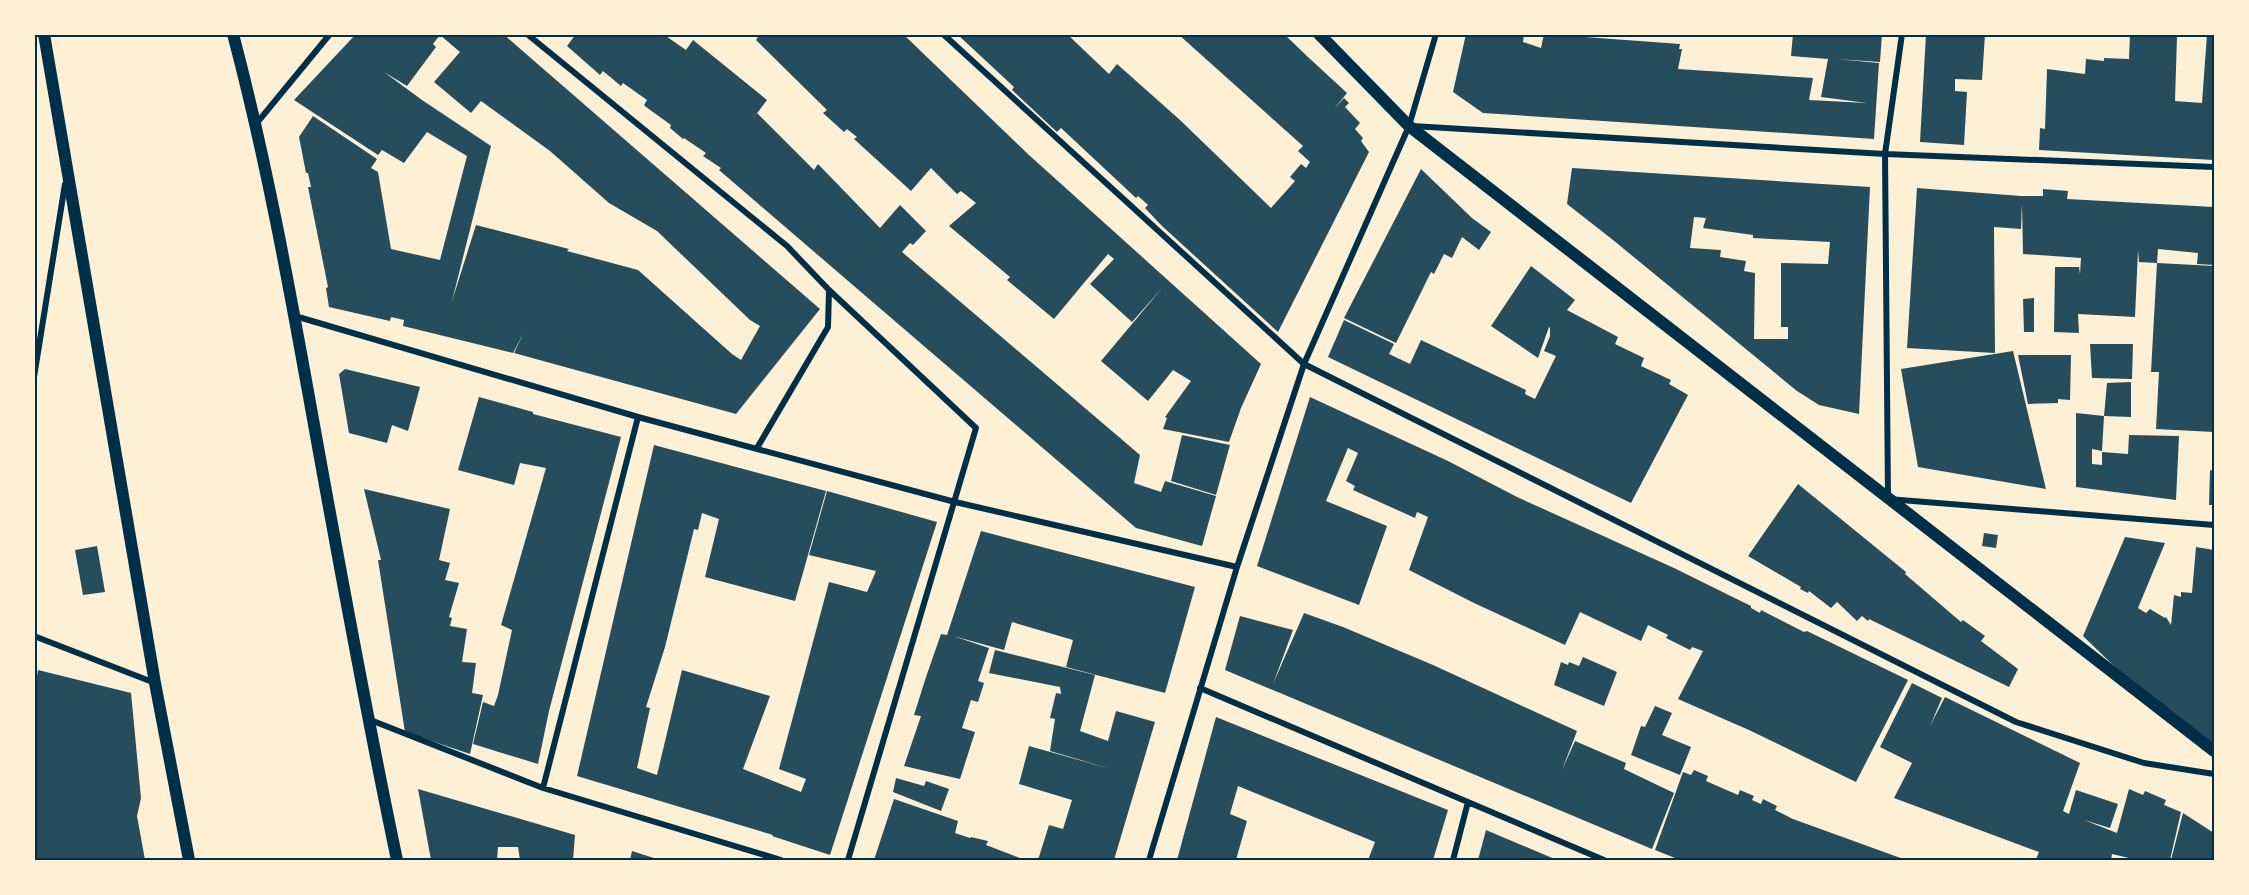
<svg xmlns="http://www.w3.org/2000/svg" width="2249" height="895" font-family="Raleway,sans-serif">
<rect width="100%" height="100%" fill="#fdf0d5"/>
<path fill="#264d5e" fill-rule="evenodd" d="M356 34H503L820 309 736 414 514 353 523 334 513 353 403 326 404 320 391 317 390 321 329 307 326 288 328 287 308 187H311L308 173H306L299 137 313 116 377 159 371 168 378 172 391 249 440 260 467 156 427 132 404 163 382 150 378 155 294 100ZM440 35 460 52 434 82 471 113 481 101 550 151 609 203 657 231 750 320 760 326 741 360 732 354 638 270 567 251 569 249 476 225 452 301 491 146 422 100 384 72 407 86 436 47 433 44Z
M576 34H663L686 50 693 40 767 100 752 120 757 113 814 170 818 164 880 228 900 205 926 231 913 245 910 243 902 252 1140 455 1134 483 1161 492 1165 481 1216 496 1202 546 1136 528 840 274 719 170 721 168 703 156 706 153 684 138 683 139 670 128 671 125 646 107 644 105 647 100 623 83 621 86 603 71 600 75 567 46Z
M760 34H903L1029 155 1261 364 1241 408 1229 442 1163 429 1167 418 1165 417 1191 381 1173 370 1148 401 1101 361 1163 287 1132 322 1090 284 1114 259 1108 254 1054 319 1007 280 1010 277 949 226 976 203 961 191 957 194 931 168 911 191 854 139 857 137 847 129 844 132 823 113 827 110 756 40Z
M957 34H1067L1109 74 1117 64 1180 120 1271 208 1295 181 1290 177 1301 164 1306 168 1310 162 1298 151 1303 146 1178 34H1284L1308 57 1347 93 1334 109 1344 98 1349 103 1345 107 1360 123 1355 129 1363 138 1361 141 1369 152 1278 332 1162 226 1145 208 1148 205 1138 196 1136 198 1061 128 1057 132 1012 90 1014 87Z
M1466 34H1524L1523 42 1541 48 1544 34 1680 44 1679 49H1682L1678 69 1813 78 1809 100 1867 103 1821 97 1828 59 1791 56 1793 34H1882L1880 62 1836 59 1879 63 1874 139 1483 113 1453 92Z
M1926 34H1985L1982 80 1955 79V91L1967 92 1964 145 1920 142Z
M2130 34 2177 36 2175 101 2202 103 2207 34H2214V160L2039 150 2040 128 2045 129 2047 69 2085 74 2086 59 2104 61V58L2129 59Z
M1572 168 1870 187 1859 414 1819 405 1797 391 1613 240 1567 204ZM1694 217 1706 218 1703 228 1753 235V238L1830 242 1828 264 1781 263V327H1788V339H1754L1755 273 1744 271 1746 261 1720 257 1721 250 1690 248Z
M1421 169 1472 218 1491 232 1479 250 1462 237 1452 258 1444 254 1434 274 1431 272 1396 343 1344 318Z
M1917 188 2021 196H2043V189L2068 191 2067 199 2214 207V265L2197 264 2198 253 2158 249 2157 263 2214 266V432L2156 429 2159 372H2151L2157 263 2139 262 2138 250 2135 317 2078 314 2079 333 2054 332 2055 267H2079L2080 274 2081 258 2023 254 2022 204 2021 229 1994 227 1995 353 1907 348Z
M1531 266 1575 300 1567 310 1618 337 1615 344 1644 358 1641 366 1671 380 1669 384 1688 395 1631 503 1328 357 1344 320 1394 344 1389 354 1410 364 1421 340 1526 390 1525 394 1535 399 1556 356 1544 351 1550 336V328L1549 327 1538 358 1491 326Z
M2034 298V332H2024L2023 299Z
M2090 344H2133L2132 379 2092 378Z
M2013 351 2046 489 1918 467 1901 369Z
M2018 355H2071L2070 400 2058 399V403L2028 404Z
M345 369 420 387 408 431 392 425 387 443 349 433 339 374Z
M2131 382V417L2104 416 2107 383Z
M479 397 533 412V414L621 437 549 711 538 764 473 744 483 702 494 706 498 695 512 630 501 625 546 468 520 463 514 485 458 470Z
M1310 397 1448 461 1517 497 1674 568 1751 606V608L1760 613 1761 610 1804 632 1807 631 1908 680 1856 782 1749 730 1678 699 1703 651 1692 647 1690 650 1666 638 1668 635 1648 625 1641 641 1580 612 1565 645 1474 603 1409 570 1428 517 1417 512 1415 518 1353 490 1355 486 1346 481 1358 453 1348 448 1326 501 1387 526 1359 605 1257 566Z
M2076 413 2104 416 2102 451 2092 449V464L2102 465V452L2128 454 2129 435 2179 436 2176 500 2076 487Z
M1182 435 1230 445 1216 495 1171 481Z
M654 445 826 491 795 601 705 577 719 519 702 513 698 530 694 529 665 647 646 707 650 708 637 768 657 775 682 670 770 696 743 769 801 792 806 779 779 769 829 582 867 592 876 571 809 555 827 491 937 522 830 855 772 836 773 835 577 776Z
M2210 470 2214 471V505H2209Z
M1798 484 1906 572 1905 574 1961 622 1963 620 1985 636 1981 641 2018 669 2009 687 1869 619 1868 621 1862 616 1857 621 1837 602 1831 608 1809 591 1808 593 1800 589 1801 587 1748 556Z
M364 489 450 509 439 560 450 563 445 580 459 583 449 617 452 618 450 626 467 629 462 662 476 663 472 693 483 695 470 754 405 732 378 560H381Z
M981 531 1195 587 1165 693 1066 667 1073 640 1012 622 1004 650 953 636 989 648 978 681 984 683 978 702 971 700 962 728 975 732 960 779 904 766 921 716 914 715 926 677 941 634 947 635Z
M1984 533 1998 535 1996 548 1982 546Z
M2125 537 2165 543 2138 608 2146 613 2150 609 2165 618 2166 617 2171 625 2174 595 2181 597V592L2192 593 2196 547 2214 550V750L2114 666 2083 636Z
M97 546 105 592 83 595 75 550Z
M1304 613 1343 627 1433 665 1577 731 1562 770 1575 741 1626 763 1624 769 1674 793 1652 849 1225 670 1240 616 1293 630 1273 684Z
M995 650 1095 675 1080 731 1108 741 1116 711 1155 722 1114 860H1038L1049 825 1063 829 1072 800 1019 784 1029 746 1111 769 1050 751 1055 719 1050 718 1056 693 1061 694 1060 687 989 673Z
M1583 657 1617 672 1604 706 1554 685 1561 662 1568 665 1569 662 1579 666Z
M38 670 131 693 141 798 137 816 145 860H34V694Z
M1912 683 1942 698 1930 726 1945 697 2080 763 2063 811 2069 814 2076 790 2118 804 2110 828 2084 820 2117 833 2129 789 2143 795 2145 791 2166 800 2164 805 2181 812 2170 860H2137L2112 854 2111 860H2040L2036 859 2039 852 1894 798 1912 763 1880 747Z
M1655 706 1672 713 1662 735 1691 747 1680 775 1631 755 1641 726 1645 727Z
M1216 717 1448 810 1433 860H1368L1375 842 1238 786 1230 814 1247 821 1236 860H1177Z
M1694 770 1708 776 1706 781 1738 795 1740 790 1754 796 1752 800 1761 804 1763 799 1777 806 1775 810 1793 819 1906 860H1680L1655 850 1683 772 1691 775Z
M896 778 924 786 926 781 949 789 941 811 893 792Z
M418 789 575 835 573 860H520L518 847H498L497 860H431Z
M894 799 958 821 955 833 970 838 971 837 988 841 986 845 1025 860H874Z
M2183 813 2214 833V860H2171Z
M1486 830 1557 860H1478Z
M632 851 660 860H630Z"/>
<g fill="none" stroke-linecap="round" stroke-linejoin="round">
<path stroke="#003049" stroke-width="6" d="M527 34 787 246 829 290 976 428 848 860
M943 34 1304 364 2016 722 2144 763 2214 774
M1902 34 1885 154 1888 499 2214 525
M256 124 330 34
M1412 126 1885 154 2214 167
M295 316 638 417 955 502 1237 567
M34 377 65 184
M757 448 828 327 829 290
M34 636 155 683
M1200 688 1604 860
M368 719 543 788 781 860
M543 788 638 417
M1149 860 1237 567 1304 364 1409 126 1436 34
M1453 860 1468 802"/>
<path stroke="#003049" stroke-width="12" d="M44 34 155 683 189 860
M233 34C269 170 293 308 318 447 343 585 368 723 397 860
M1319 34 1409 126 2214 751"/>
</g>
<rect width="2249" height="895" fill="none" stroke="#fdf0d5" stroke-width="72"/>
<rect x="36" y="36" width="2177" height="823" fill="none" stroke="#003049" stroke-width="2"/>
</svg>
